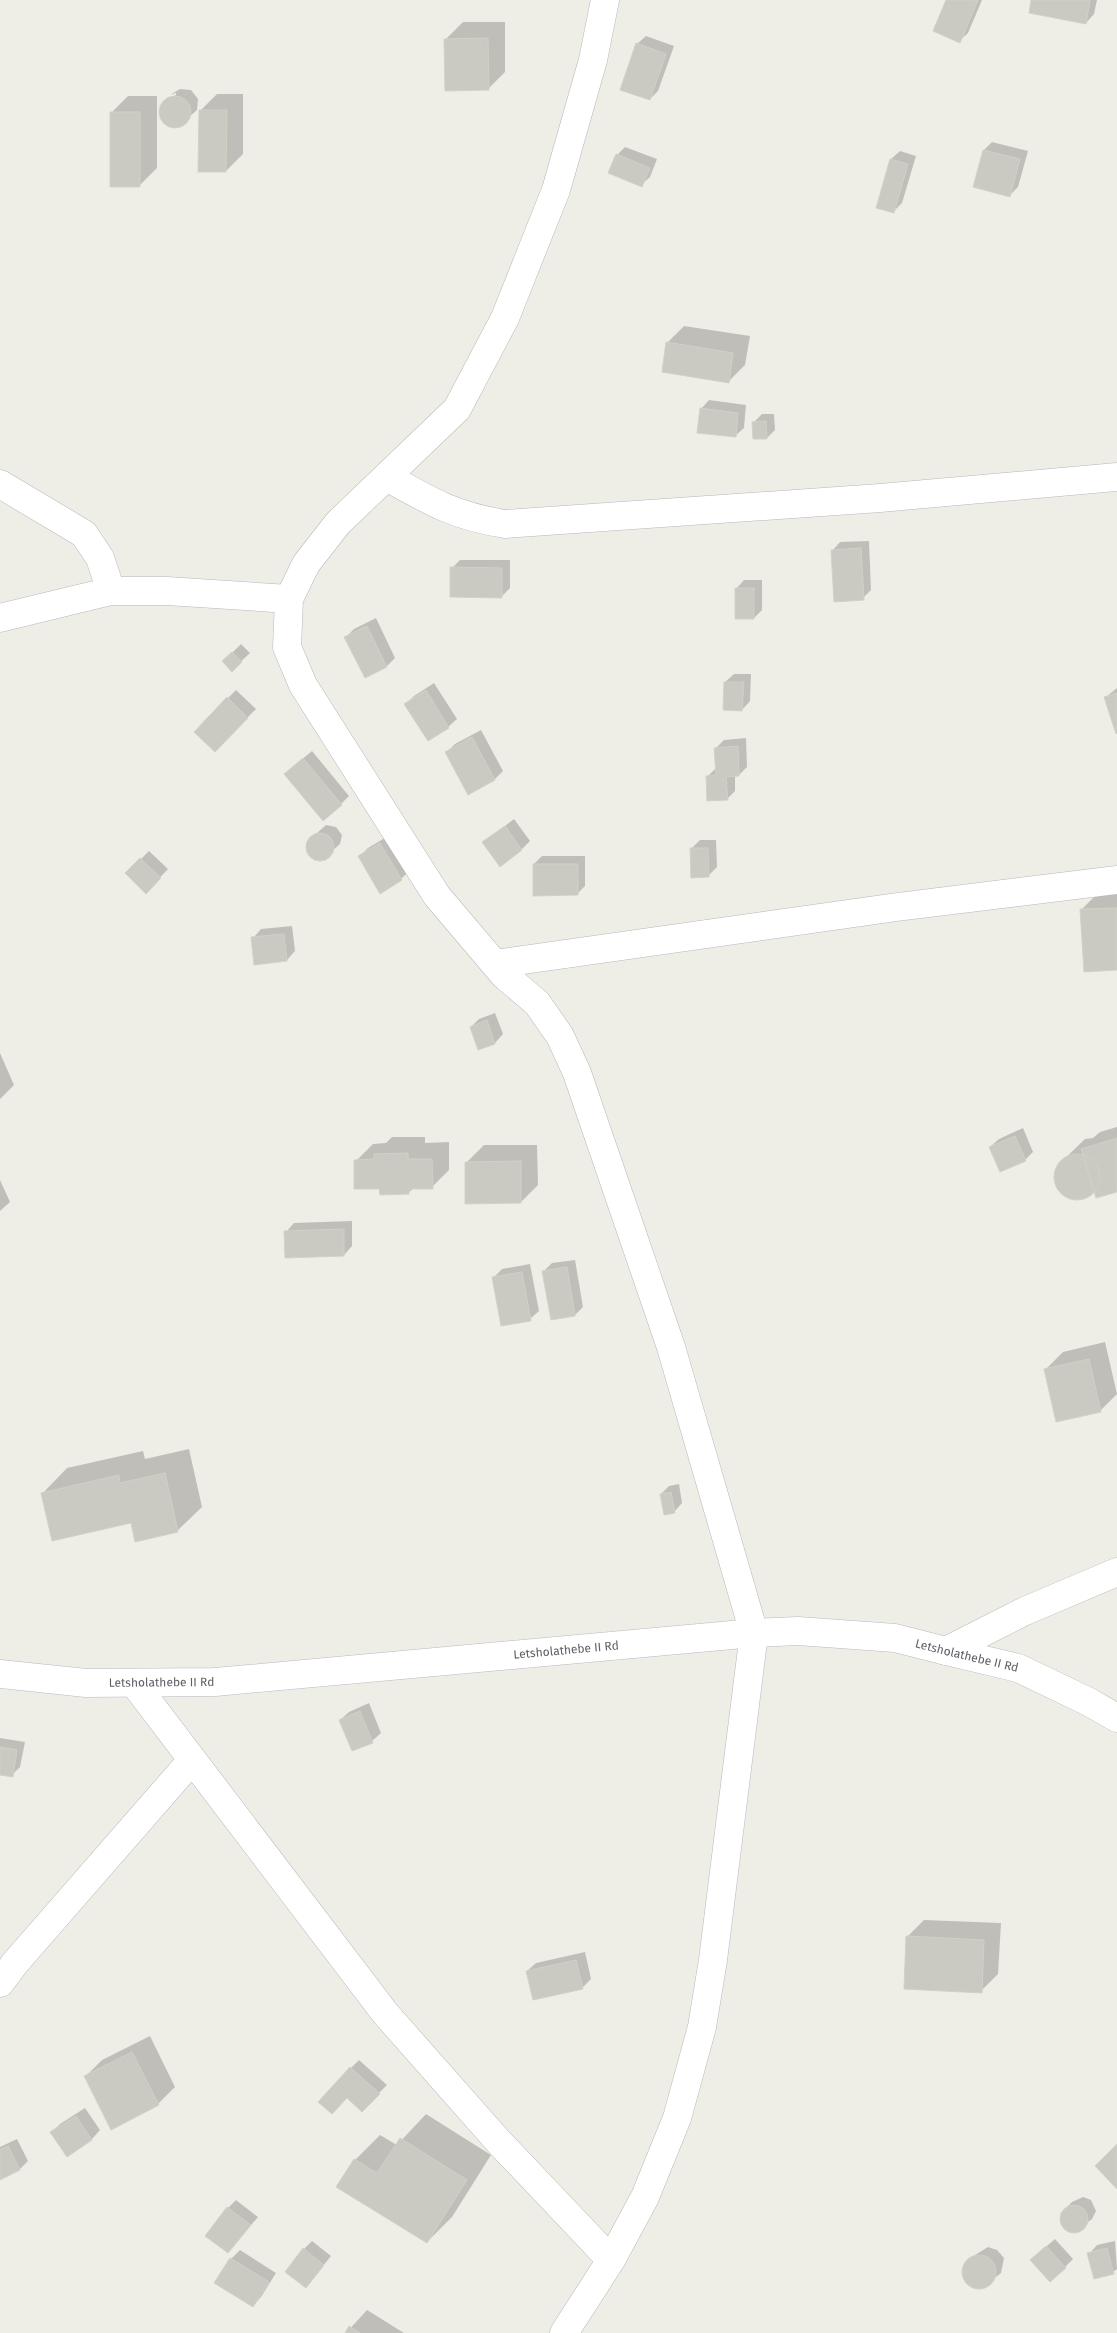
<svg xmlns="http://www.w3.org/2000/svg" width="1117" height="2333" font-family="'Fira Sans',sans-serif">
<rect width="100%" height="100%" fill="#efeee6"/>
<path fill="#0003" d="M947 0H982L968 33 959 41Z
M1032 0H1097L1094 14 1086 23Z
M463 22H505V72L488 89 446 39Z
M646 36 674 46 658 91 650 99 637 44Z
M180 89 191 90 198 99 197 110 179 126 167 125 160 116 162 105 168 97V99L176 95V93L170 95Z
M217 94H243V154L226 171 200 111Z
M128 96H157V168L140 185 111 113Z
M992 142 1028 151 1018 187 1010 195 984 150Z
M625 147 657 159 650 177 641 185 617 155Z
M900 151 916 156 902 203 894 211 891 159Z
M684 326 750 336 745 365 728 382 667 343Z
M709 400 746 405 744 428 735 436 701 409Z
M762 414H774L775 430 767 438 753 423Z
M869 541 871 590 863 598 832 551 840 542Z
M460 560H510V588L501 597 452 568Z
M744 580H762V610L754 618 736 589Z
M376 618 395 658 387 666 366 677 346 637 354 629Z
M241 644 250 653 232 670 224 661Z
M734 674H751L750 701 742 710 725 682Z
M434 683 457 719 448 727 429 740 406 704 414 696Z
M1117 688V732L1106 697Z
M236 690 256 709 215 750 228 698Z
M481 730 503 771 495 779 468 793 447 752 455 744Z
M746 738 747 767 739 775H735V791L727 799 707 777 716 768V748L724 740Z
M312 751 349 796 341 804 294 766Z
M514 819 530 841 522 849 484 842Z
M326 825 336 827 342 835 340 844 323 859 313 857 307 849 309 840Z
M388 836 409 871 401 879 360 856 368 848Z
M700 840H716L717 867 708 876 692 848Z
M149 851 168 869 146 892 127 873Z
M542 856H585V886L577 894 534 864Z
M1117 892V968L1081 910 1098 893Z
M292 926 295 951 287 960 253 938 261 929Z
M495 1013 503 1034 495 1043 479 1049 471 1027 479 1019Z
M0 1053 14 1085 0 1099Z
M1117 1127V1191L1095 1189 1083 1197H1069L1062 1193 1055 1181 1057 1166 1085 1139 1093 1138 1100 1132Z
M1023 1128 1033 1152 1025 1160 990 1147 999 1139Z
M392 1137H425V1143L449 1142V1170L432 1187 414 1188 408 1193 380 1188 356 1161 373 1144 386 1143Z
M484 1145H537L538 1185 521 1202 467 1162Z
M0 1180 10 1202 0 1211Z
M352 1221V1246L344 1255 286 1232 294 1223Z
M575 1260 583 1307 575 1315 544 1271 552 1263Z
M530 1264 539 1311 530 1319 494 1277 502 1269Z
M1105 1342 1117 1394 1100 1411 1046 1369 1063 1352Z
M189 1449 202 1507 177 1531 132 1521 43 1493 67 1468 143 1451 145 1459Z
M679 1484 682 1503 674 1512 661 1494 669 1486Z
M369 1703 381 1733 372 1741 340 1720 349 1712Z
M0 1738 25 1742 20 1767 12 1775 0 1773Z
M924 1920 1001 1923 998 1974 981 1991 907 1937Z
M585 1952 591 1979 582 1988 527 1971 536 1963Z
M150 2036 175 2087 158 2104 85 2077 102 2060Z
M359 2060 387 2085 362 2110 347 2096 351 2068Z
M85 2108 100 2130 92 2139 67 2155 52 2132 60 2124Z
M426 2114 491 2155 452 2217 427 2242 338 2186 355 2160 380 2135 397 2145Z
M17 2139 28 2161 20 2169 1 2178 0 2147Z
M1083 2197 1091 2200 1096 2211 1092 2219 1075 2232 1067 2229 1061 2218 1063 2211 1072 2202Z
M236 2200 258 2217 228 2252V2208Z
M1055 2239 1073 2259 1065 2267 1040 2252Z
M312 2241 331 2256 306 2287 304 2249Z
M1115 2241 1117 2269 1113 2272 1089 2254 1097 2245Z
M988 2247 997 2250 1004 2258 1001 2273 983 2287 972 2286 965 2278 966 2263 975 2255Z
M240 2250 276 2273 261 2297 253 2306 216 2283 231 2259Z
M367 2310 404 2333H346Z"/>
<path fill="#cac9c2" stroke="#d4d1c4" d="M946 0H978L960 43 933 31Z
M1031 0H1090L1086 24 1029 13Z
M488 38 489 90 445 91 444 39Z
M636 43 666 54 650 100 620 90Z
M159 112a16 16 0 1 1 32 0a16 16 0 1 1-32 0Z
M199 110H227L226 172H198Z
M110 112H140V187H110Z
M983 150 1020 159 1010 197 973 187Z
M616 154 650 168 642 187 608 173Z
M890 159 908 164 894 213 876 208Z
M666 342 733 353 729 383 662 372Z
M700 408 738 413 736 437 697 433Z
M766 421 767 439H753L752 422Z
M861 548 864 600 834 602 831 550Z
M450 567 502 568V598L450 597Z
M735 588H754V619H735Z
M367 626 387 667 365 678 344 637Z
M232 652 242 662 232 672 222 661Z
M724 682H744L742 711 723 710Z
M426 690 449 728 428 741 404 704Z
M1117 693V733L1116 734 1104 697Z
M227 697 248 718 215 752 194 732Z
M472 737 495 780 468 795 445 752Z
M738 746 739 776 726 777 728 800 707 801 706 776 716 775 714 748Z
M303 758 342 805 323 821 284 774Z
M505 826 522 850 500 867 482 842Z
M306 847a14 14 0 1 1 28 0a14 14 0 1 1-28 0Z
M380 843 402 880 380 894 358 856Z
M690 848H708L709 877 691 878Z
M140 858 161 878 146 894 125 873Z
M533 864H578V895L533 896Z
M1117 908V970L1084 972 1080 909Z
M284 934 287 961 254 965 251 937Z
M487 1020 495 1044 478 1050 470 1027Z
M1015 1136 1026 1161 1000 1172 989 1147Z
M1117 1138V1192L1096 1198 1081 1149Z
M408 1153V1159H432L433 1189H409V1194L380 1195 379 1189H354V1160L374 1159V1154Z
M1054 1177a23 23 0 1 1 46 0a23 23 0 1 1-46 0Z
M521 1161V1203L465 1204V1162Z
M344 1229V1256L285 1258 284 1231Z
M567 1267 575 1316 551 1320 542 1271Z
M522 1272 531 1321 501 1326 492 1277Z
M1089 1359 1101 1412 1056 1422 1044 1369Z
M165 1473 178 1532 135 1542 131 1523 52 1541 41 1493 119 1475 120 1483Z
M671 1492 675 1513 664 1515 660 1494Z
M360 1711 373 1743 352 1751 339 1720Z
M0 1747 17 1750 13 1777 0 1775Z
M906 1936 984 1940 982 1993 904 1989Z
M576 1960 583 1989 533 2000 526 1971Z
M132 2052 159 2105 111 2130 84 2076Z
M350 2067 380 2094 362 2112 347 2098 332 2114 318 2102Z
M76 2116 92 2140 67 2157 50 2132Z
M400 2138 467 2180 427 2243 336 2187 354 2159 377 2173Z
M1117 2144V2189L1095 2166Z
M8 2146 20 2170 0 2180V2150Z
M1060 2219a14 14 0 1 1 28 0a14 14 0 1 1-28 0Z
M227 2207 251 2225 228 2253 205 2236Z
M1046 2246 1066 2268 1050 2282 1030 2260Z
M303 2248 324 2265 306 2288 285 2272Z
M1107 2248 1114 2274 1094 2279 1087 2253Z
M962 2272a17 17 0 1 1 34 0a17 17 0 1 1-34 0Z
M230 2258 269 2282 253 2307 214 2283Z
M349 2326 360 2333H345Z"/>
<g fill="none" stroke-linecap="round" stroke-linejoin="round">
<defs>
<path id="street" d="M387 477C431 502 455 516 505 524L880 498 1117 477
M0 484 84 534 100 558 111 591
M0 618 111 591H167L289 599
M495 964 897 907 1117 880
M946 1651 1025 1611 1117 1572
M134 1683 385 2013 498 2141 611 2260
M0 1983 15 1963 192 1760
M564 2333 611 2260 645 2197 677 2118 702 2027 713 1960 754 1633 671 1347 577 1073 560 1036 537 1003 504 975 437 896 303 685 287 647 289 599 306 564 338 523 457 409 505 318 556 190 593 60 605 0"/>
<g id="secondary">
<path id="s1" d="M0 1674 86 1683 215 1682 754 1633 798 1631 895 1638 946 1651 1018 1668 1089 1702 1117 1718"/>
</g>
</defs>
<use href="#street" stroke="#b6b7bc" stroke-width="29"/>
<use href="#secondary" stroke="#b7b9bf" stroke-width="29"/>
<use href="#street" stroke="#fff" stroke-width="28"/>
<use href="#secondary" stroke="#fff" stroke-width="28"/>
</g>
<g text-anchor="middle" stroke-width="4" stroke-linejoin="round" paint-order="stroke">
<g font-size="12" fill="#5d6066" stroke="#fff">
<text dy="4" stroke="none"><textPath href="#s1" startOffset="568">Letsholathebe II Rd</textPath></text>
<text dy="4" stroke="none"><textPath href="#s1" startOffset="972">Letsholathebe II Rd</textPath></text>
<text dy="4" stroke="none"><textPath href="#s1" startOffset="162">Letsholathebe II Rd</textPath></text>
</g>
</g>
</svg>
